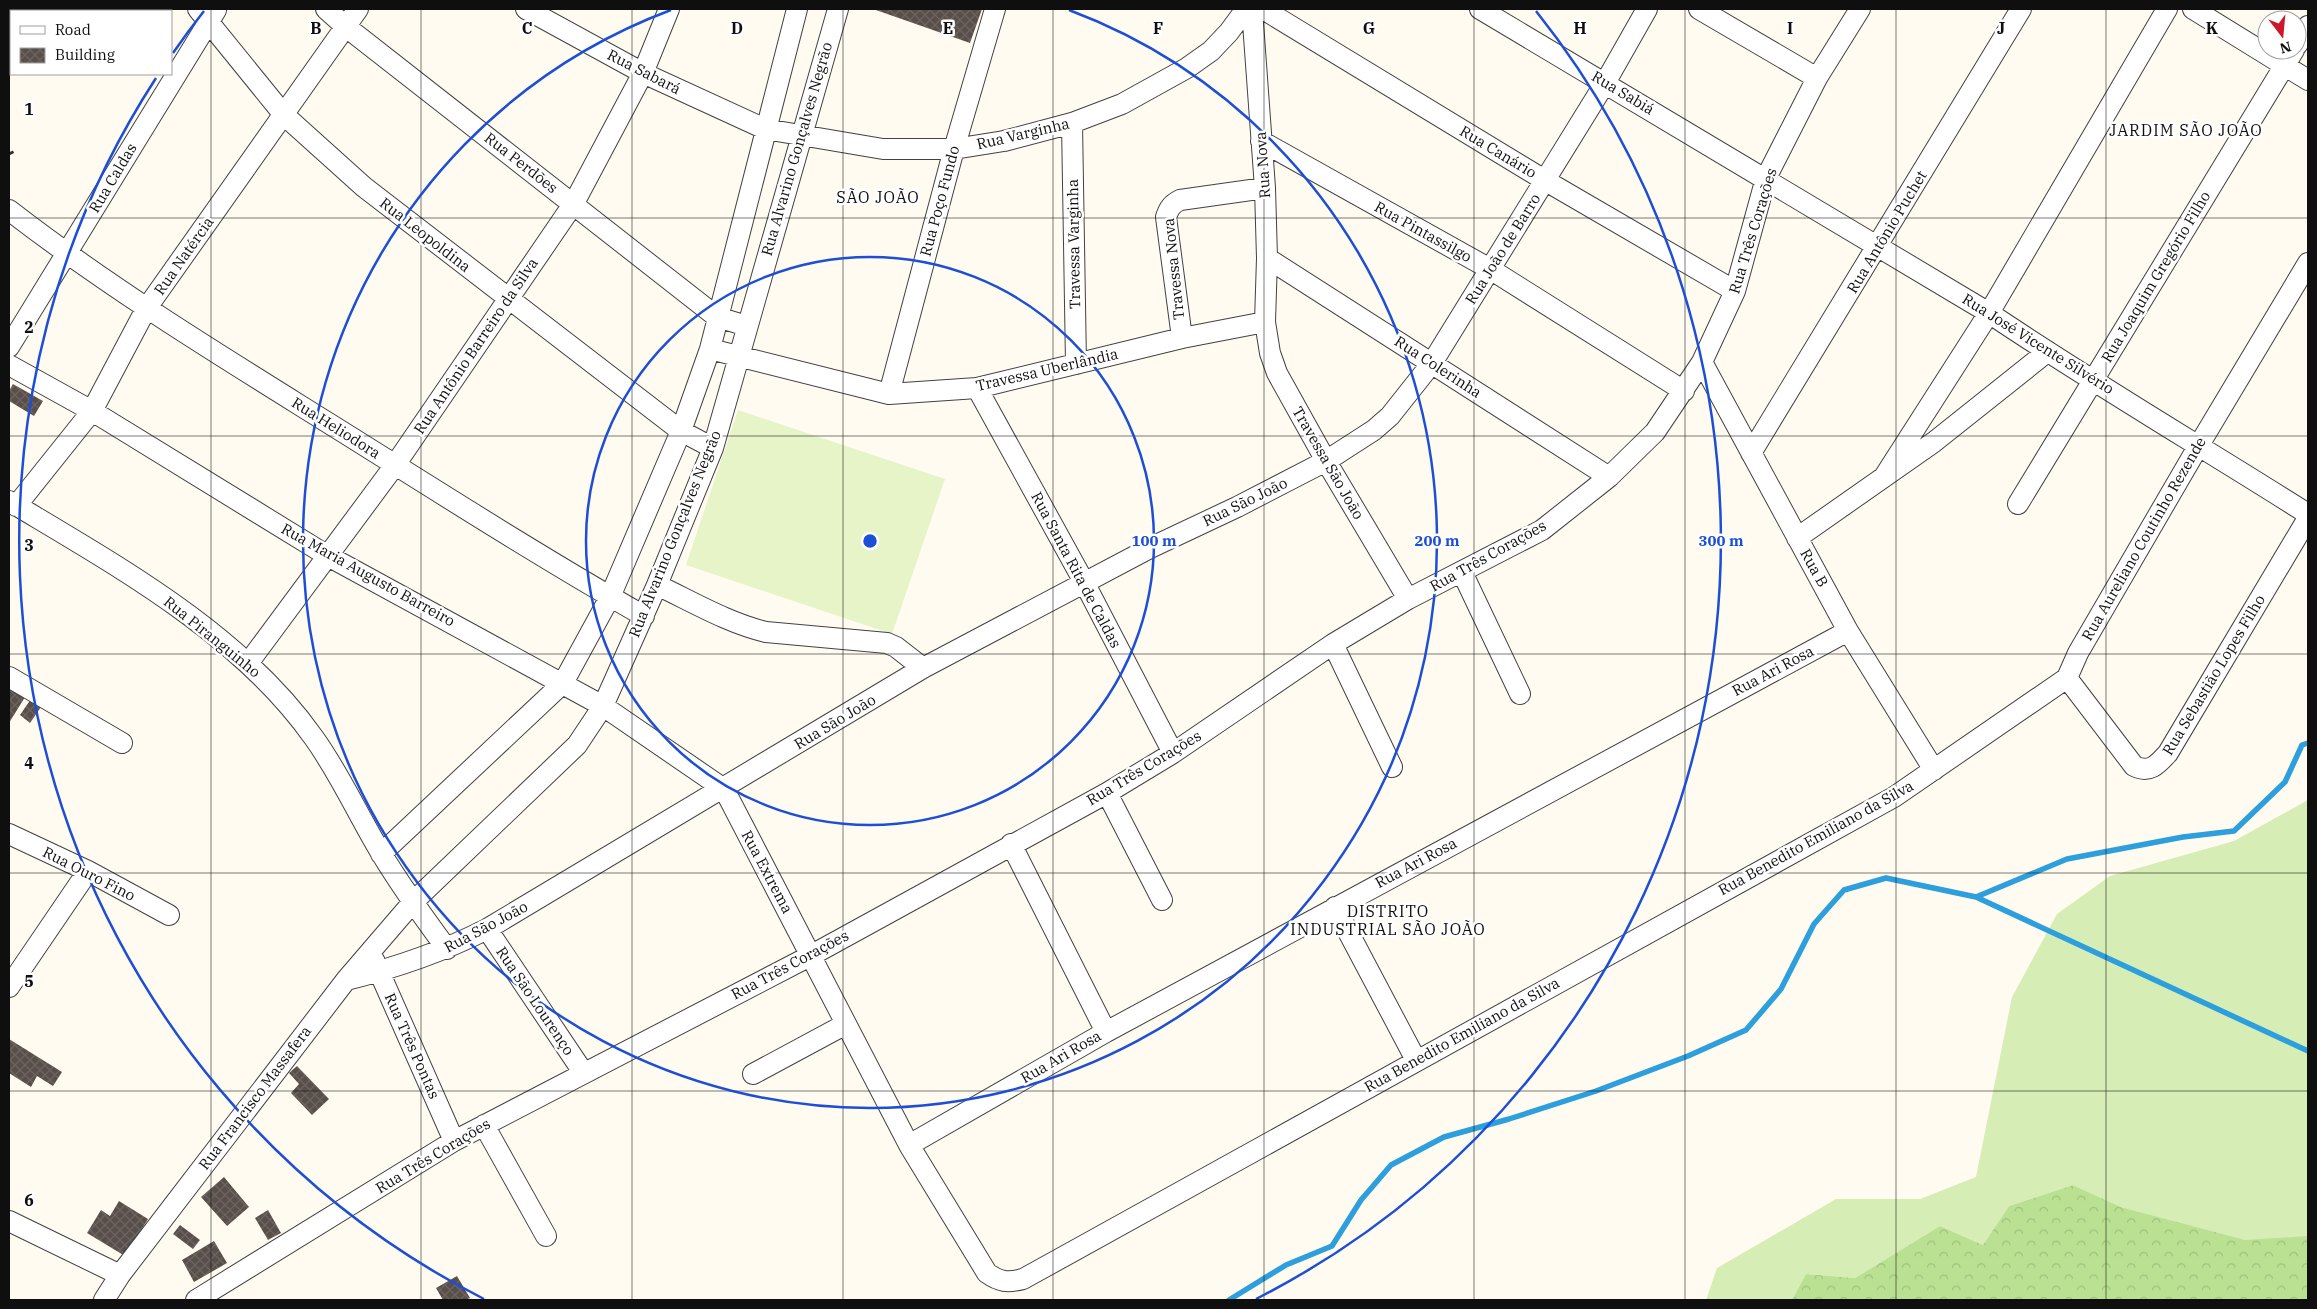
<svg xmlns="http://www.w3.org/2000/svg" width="2317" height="1309" font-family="'IBM Plex Serif',serif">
<defs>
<pattern id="forest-crowns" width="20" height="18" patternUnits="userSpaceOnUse" patternTransform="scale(1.25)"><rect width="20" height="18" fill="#bae192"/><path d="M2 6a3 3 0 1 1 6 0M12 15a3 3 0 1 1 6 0" fill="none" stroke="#9fc07d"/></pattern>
<pattern id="building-cross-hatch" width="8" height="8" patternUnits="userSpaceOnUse" patternTransform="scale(1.25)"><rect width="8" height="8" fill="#594f4a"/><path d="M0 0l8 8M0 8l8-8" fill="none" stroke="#6c6460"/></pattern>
</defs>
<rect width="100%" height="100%" fill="#fffbf0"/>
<path fill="#d6eeb5" d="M2308 800V1238L2254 1243 2121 1207 2073 1185 2009 1206 1983 1245 1940 1226 1855 1278 1806 1274 1792 1300H1706L1717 1268 1836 1199H1920L1976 1177 2012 997 2057 914 2110 876 2234 841Z"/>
<path fill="url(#forest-crowns)" d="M2073 1185 2121 1207 2245 1240 2308 1236V1300H1792L1806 1274 1855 1278 1940 1226 1983 1245 2009 1206Z"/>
<path fill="#e7f4c8" d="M738 410 945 479 892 634 686 565Z"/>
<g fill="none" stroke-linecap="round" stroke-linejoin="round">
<path stroke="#2d9fdc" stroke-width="5.5" d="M1976 897 2308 1051
M1229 1300 1286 1265 1332 1246 1361 1200 1391 1165 1444 1137 1509 1119 1596 1091 1688 1056 1746 1030 1781 989 1814 924 1844 890 1886 878 1976 897 2067 859 2183 837 2234 831 2285 782 2302 745 2308 743"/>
</g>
<path fill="url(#building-cross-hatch)" d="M873 9H982L970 43Z
M13 384 43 401 34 416 9 401V391Z
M9 687 25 697 9 723Z
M31 699 41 707 30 723 20 715Z
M9 1039 62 1072 53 1086 37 1076 31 1087 9 1073Z
M297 1066 329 1099 312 1115 291 1093 299 1084 289 1073Z
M224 1177 249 1207 227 1226 201 1197Z
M119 1201 148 1219 125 1256 87 1233 101 1210 110 1216Z
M268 1210 281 1233 268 1240 255 1218Z
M180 1225 200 1240 193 1249 173 1234Z
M214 1241 227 1263 194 1282 182 1260Z
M457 1276 470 1298 466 1300H443L436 1288Z"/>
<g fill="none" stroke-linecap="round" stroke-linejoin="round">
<defs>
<path id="minor" d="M198 9 284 115 364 187 681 431 713 448
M326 9 345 26 717 317 747 326
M526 9 643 73 765 129 883 149H954L1004 141 1072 123 1122 104 1187 68 1211 51 1229 32 1246 9
M1252 9 1265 188 1267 258 1265 322 1270 353 1277 373 1326 461 1408 599
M1263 9 1546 181 1735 291
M1480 9 1989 313C2093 383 2202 447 2308 514
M1699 9 1817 78
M2193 9 2308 80
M81 11 86 9
M2297 45 2308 26
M9 47 11 46
M1072 123 1076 364
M1261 141 1490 269 1684 391
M9 210C111 289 221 356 330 424 434 489 537 555 644 616
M1267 258 1609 477
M1182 338 1166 217C1169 208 1172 204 1180 200L1265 188
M9 347 216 10
M710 349 889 394 977 388 1182 338 1265 322
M1702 362 1848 631 1934 770
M9 365 92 411 328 556 603 706 724 789 909 1145 987 1273C1000 1282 1007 1283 1023 1279L1894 797 2067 678 2078 653 2199 445 2308 263
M977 388 1084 582 1173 753
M889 394 954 149 995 9
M1751 453 2021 9
M1884 477 1989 313 2167 9
M9 501C117 566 240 633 314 738 340 774 358 815 381 853 401 886 424 918 447 949
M2018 504 2294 50
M16 506 92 411 146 309 358 9
M1797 538 1934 442 2047 352
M1462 572 1520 694
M657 585C693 602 728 623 766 632L887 643 896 647 923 668
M1333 644 1392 767
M249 662 395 465 574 203 643 73 669 9
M9 677 122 743
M2067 678 2134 766C2150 774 2158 764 2168 753L2308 518
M1107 793 1162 900
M9 834 88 871 169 915
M1011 844 1106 1032
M381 854 563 683 610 597 681 431 710 349 797 9
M1335 907 1416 1060
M487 929 583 1072
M374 960 454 1141
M346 980C395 968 442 952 487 929L923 668 1150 548 1237 507 1326 461 1374 430 1390 416 1432 363 1605 83 1647 9
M9 987 88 871
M753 1074 846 1024
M484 1125 546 1236
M909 1145 1106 1032 1848 631
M9 1221 120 1275
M104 1300 120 1275 346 980 413 902 577 745 603 706 657 585 713 448 838 9
M196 1300 454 1141 810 956 1107 793 1173 753 1333 644 1408 599 1542 530 1609 477 1655 432 1702 362 1735 291 1766 178 1817 78 1860 9"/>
</defs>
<use href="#minor" stroke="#424242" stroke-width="22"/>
<path stroke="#313131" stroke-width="3" stroke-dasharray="5 2.5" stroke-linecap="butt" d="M9 154 15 151"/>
<use href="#minor" stroke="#fff" stroke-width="20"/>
</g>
<path fill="none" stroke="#0f0f0f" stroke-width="1" stroke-opacity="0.55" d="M211 9V1300M421 9V1300M632 9V1300M843 9V1300M1053 9V1300M1264 9V1300M1474 9V1300M1685 9V1300M1896 9V1300M2106 9V1300M9 218H2308M9 436H2308M9 654H2308M9 873H2308M9 1091H2308"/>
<g fill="none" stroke="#1d4ed8" stroke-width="2.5">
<circle cx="870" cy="541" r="284"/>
<path d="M1069 10A567 567 0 1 1 671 10"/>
<path d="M484 1299A851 851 0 0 1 156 78M173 53A851 851 0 0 1 204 11M1536 11A851 851 0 0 1 1256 1299"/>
</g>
<g text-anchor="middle" stroke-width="5" stroke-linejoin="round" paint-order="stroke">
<g font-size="15" fill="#0f0f0f" stroke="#fff">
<text transform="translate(644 72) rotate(27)" y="5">Rua Sabará</text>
<text transform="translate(1623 93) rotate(31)" y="5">Rua Sabiá</text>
<text transform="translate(1023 134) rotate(-13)" y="5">Rua Varginha</text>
<text transform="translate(797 149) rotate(-74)" y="5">Rua Alvarino Gonçalves Negrão</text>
<text transform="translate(1498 152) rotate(31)" y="5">Rua Canário</text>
<text transform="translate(521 163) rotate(38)" y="5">Rua Perdões</text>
<text transform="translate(1263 165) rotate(-94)" y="5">Rua Nova</text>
<text transform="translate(113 178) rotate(-59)" y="5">Rua Caldas</text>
<text transform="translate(940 201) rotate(-75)" y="5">Rua Poço Fundo</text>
<text transform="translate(1753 231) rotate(-73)" y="5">Rua Três Corações</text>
<text transform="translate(1423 232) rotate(29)" y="5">Rua Pintassilgo</text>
<text transform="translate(1887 232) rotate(-59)" y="5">Rua Antônio Puchet</text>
<text transform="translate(425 235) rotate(38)" y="5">Rua Leopoldina</text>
<text transform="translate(1074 244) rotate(-91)" y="5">Travessa Varginha</text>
<text transform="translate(1503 249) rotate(-58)" y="5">Rua João de Barro</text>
<text transform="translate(184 256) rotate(-55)" y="5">Rua Natércia</text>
<text transform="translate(1174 269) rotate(-96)" y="5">Travessa Nova</text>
<text transform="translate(2156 277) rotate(-59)" y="5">Rua Joaquim Gregório Filho</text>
<text transform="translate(2038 344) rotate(32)" y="5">Rua José Vicente Silvério</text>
<text transform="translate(476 346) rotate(-56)" y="5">Rua Antônio Barreiro da Silva</text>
<text transform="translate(1438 367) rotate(33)" y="5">Rua Colerinha</text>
<text transform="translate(1047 370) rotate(-13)" y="5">Travessa Uberlândia</text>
<text transform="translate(336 428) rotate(32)" y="5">Rua Heliodora</text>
<text transform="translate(1328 463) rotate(60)" y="5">Travessa São João</text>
<text transform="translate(1245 502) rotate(-26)" y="5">Rua São João</text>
<text transform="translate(675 534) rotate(-68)" y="5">Rua Alvarino Gonçalves Negrão</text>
<text transform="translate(2144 539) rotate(-60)" y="5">Rua Aureliano Coutinho Rezende</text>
<text transform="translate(1488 556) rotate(-29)" y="5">Rua Três Corações</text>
<text transform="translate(1814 568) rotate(61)" y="5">Rua B</text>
<text transform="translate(1076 570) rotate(62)" y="5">Rua Santa Rita de Caldas</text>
<text transform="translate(368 575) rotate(29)" y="5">Rua Maria Augusto Barreiro</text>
<text transform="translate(212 637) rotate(39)" y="5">Rua Piranguinho</text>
<text transform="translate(1773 671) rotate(-28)" y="5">Rua Ari Rosa</text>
<text transform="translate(2214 675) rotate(-59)" y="5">Rua Sebastião Lopes Filho</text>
<text transform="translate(835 722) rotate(-31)" y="5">Rua São João</text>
<text transform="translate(1144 768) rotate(-31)" y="5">Rua Três Corações</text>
<text transform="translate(1816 838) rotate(-29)" y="5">Rua Benedito Emiliano da Silva</text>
<text transform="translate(1416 863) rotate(-28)" y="5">Rua Ari Rosa</text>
<text transform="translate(767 872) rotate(62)" y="5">Rua Extrema</text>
<text transform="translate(89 874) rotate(27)" y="5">Rua Ouro Fino</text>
<text transform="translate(486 927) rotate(-28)" y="5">Rua São João</text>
<text transform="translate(790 965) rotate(-28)" y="5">Rua Três Corações</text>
<text transform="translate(535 1001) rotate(56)" y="5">Rua São Lourenço</text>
<text transform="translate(1462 1035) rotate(-29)" y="5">Rua Benedito Emiliano da Silva</text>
<text transform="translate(412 1046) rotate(66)" y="5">Rua Três Pontas</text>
<text transform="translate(1061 1057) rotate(-30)" y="5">Rua Ari Rosa</text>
<text transform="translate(255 1098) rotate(-53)" y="5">Rua Francisco Massafera</text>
<text transform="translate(433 1156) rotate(-31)" y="5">Rua Três Corações</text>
</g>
<g font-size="16" letter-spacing="1" fill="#0f0f0f" stroke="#fff">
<text x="2186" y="136">JARDIM SÃO JOÃO</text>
<text x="878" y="203">SÃO JOÃO</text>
<text x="1388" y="917">DISTRITO<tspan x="1388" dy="18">INDUSTRIAL SÃO JOÃO</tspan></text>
</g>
</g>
<g font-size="16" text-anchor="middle" font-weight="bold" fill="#0f0f0f" stroke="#fff" stroke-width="5" stroke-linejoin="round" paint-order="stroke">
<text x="316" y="34">B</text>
<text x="527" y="34">C</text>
<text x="737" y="34">D</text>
<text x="948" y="34">E</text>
<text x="1158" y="34">F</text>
<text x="1369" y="34">G</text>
<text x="1580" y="34">H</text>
<text x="1790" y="34">I</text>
<text x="2001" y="34">J</text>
<text x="2212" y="34">K</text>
<text x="29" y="115">1</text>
<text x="29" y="333">2</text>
<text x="29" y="551">3</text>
<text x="29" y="769">4</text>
<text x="29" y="987">5</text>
<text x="29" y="1206">6</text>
</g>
<circle cx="870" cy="541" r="8" fill="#1d4ed8" stroke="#fff" stroke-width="2.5"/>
<g font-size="15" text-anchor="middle" font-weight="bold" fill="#1d4ed8" stroke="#fff" stroke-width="5" stroke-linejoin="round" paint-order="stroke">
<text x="1154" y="546">100 m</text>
<text x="1437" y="546">200 m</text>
<text x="1721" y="546">300 m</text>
</g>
<rect width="2317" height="1309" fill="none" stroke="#0f0f0f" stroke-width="20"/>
<rect x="10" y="10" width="162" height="65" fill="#ffffff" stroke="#9f9f9f"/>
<rect x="20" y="26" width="25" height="8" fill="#ffffff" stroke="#9f9f9f"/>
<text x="55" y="35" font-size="15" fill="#0f0f0f">Road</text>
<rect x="20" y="48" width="25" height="15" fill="url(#building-cross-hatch)" stroke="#9f9f9f"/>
<text x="55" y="60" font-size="15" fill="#0f0f0f">Building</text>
<g transform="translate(2282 35) rotate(164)"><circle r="24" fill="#ffffff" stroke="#9f9f9f"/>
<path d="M0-4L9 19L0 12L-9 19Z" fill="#ce1729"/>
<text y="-8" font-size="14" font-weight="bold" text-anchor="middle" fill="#0f0f0f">N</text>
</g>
</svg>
